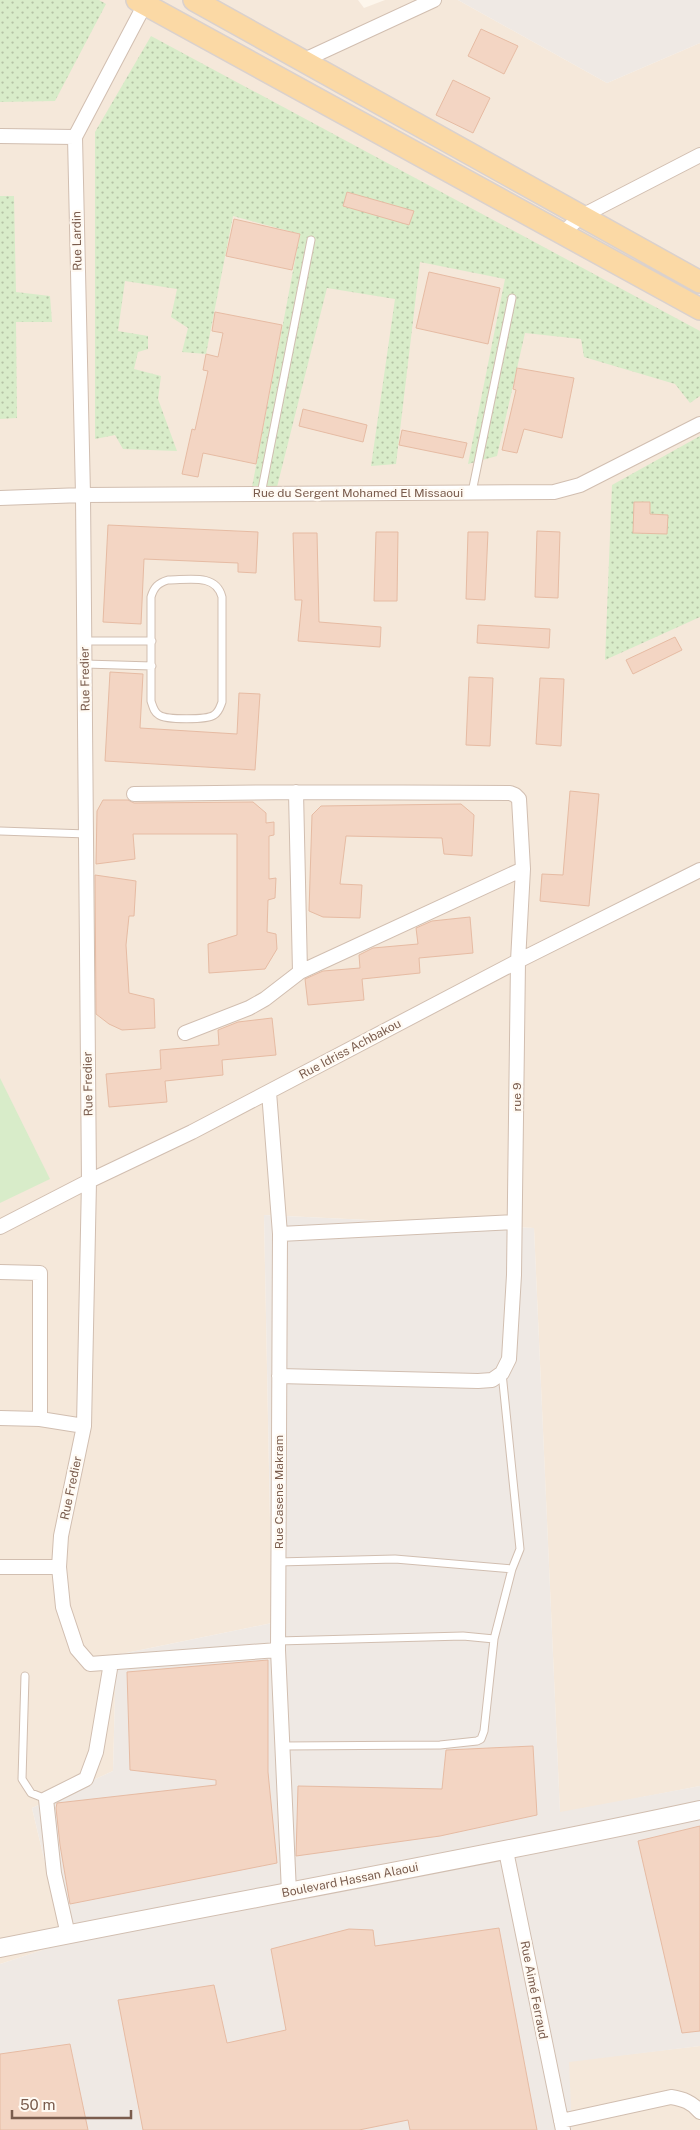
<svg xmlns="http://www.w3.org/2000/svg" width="700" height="2130" font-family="'Public Sans',sans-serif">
<defs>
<pattern id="green-dots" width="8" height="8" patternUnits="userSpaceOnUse" patternTransform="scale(1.25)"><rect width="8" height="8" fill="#d8ecc9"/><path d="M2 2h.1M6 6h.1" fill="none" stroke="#b4c2a5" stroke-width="1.8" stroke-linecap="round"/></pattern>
</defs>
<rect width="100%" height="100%" fill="#fdf6ec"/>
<path fill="#f5e8da" d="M0 0H358L364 8 385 0H458L607 83 700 43V1786L560 1813 534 1228 264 1215 272 1623 116 1655 113 1771 32 1808 64 1943 0 1964Z
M700 2046V2130H567L561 2062Z"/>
<path fill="#efe9e4" d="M458 0H700V43L607 83Z
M264 1215 534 1228 560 1812 700 1786V2046L569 2062 572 2130H0V1964L64 1943 32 1808 113 1771 116 1655 272 1623Z"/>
<path fill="url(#green-dots)" d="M0 0H99L106 4 55 101 0 102Z
M151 36 700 331V396L690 403 675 384 584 357 581 339 525 333 497 456 468 464 505 279 420 262 396 464 371 466 395 299 327 288 277 487H252L300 234 233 216 206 354 182 352 188 328 171 317 177 289 125 281 118 331 148 336V349L138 352 134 369 161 376 158 399 177 451 123 449 115 435 95 439V132Z
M0 196H14L16 292 50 296 52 322H16L17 418 0 419Z
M700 436V617L605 660 612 485Z"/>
<path fill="#d8ecc9" d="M0 1078 50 1179 0 1203Z"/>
<path fill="#f3d5c3" stroke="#e6bba3" d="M481 29 518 46 504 74 468 56Z
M453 80 490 98 473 133 436 115Z
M347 192 414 211 409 225 343 206Z
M234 219 300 234 292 270 226 256Z
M429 272 500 288 488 344 416 328Z
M215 312 282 325 256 464 203 453 198 477 182 474 192 429 195 430 208 371 203 370 206 354 218 357 223 333 212 331Z
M517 368 574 378 562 438 524 429 517 453 502 450 516 390 513 389Z
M303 409 367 425 363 442 299 426Z
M402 430 467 443 463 458 399 445Z
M634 502H650V514L668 515 667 534 633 533Z
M108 525 258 532 256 573 238 572V563L144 559 141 624 103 622Z
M537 531 560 532 558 598 535 597Z
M376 532H398L397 601H374Z
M468 532H488L485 600 466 599Z
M293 533H317L319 622 381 627 380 647 298 641 302 600H295Z
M478 625 550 629 549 648 477 643Z
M675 637 682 650 633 674 626 660Z
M110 672 143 674 140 728 237 734 239 693 260 694 255 770 105 761Z
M469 677 493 678 490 746 466 745Z
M540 678 564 679 561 746 536 744Z
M570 791 599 794 589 906 540 901 542 874 563 875Z
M103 800H128L134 803 253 802 266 813V823L274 822V835L269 836V879L276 878 275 898 268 900 267 932 276 934 277 949 265 969 209 973 208 944 237 935V834H133L135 859 96 864 97 811Z
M461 804 474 815 472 856 444 854 442 838 346 836 340 884 362 885 360 918 323 917 309 911 312 815 321 806Z
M95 875 136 881 134 916H129L126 945 129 993 154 999 155 1028 122 1030 109 1024 96 1014Z
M470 917 473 953 419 958 420 973 362 979 364 1000 308 1005 305 979 323 971 360 968 359 955 373 948 418 944 416 928 432 921Z
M272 1018 276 1055 222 1060 223 1075 165 1081 167 1102 109 1107 106 1074 161 1069 160 1050 219 1045 218 1030 238 1022Z
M268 1660V1772L277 1863 70 1904 60 1845 56 1808 57 1803 216 1785V1780L130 1770 127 1672Z
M533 1746 537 1815 440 1836 296 1856 298 1786 442 1789 446 1750Z
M700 1826V2031L682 2033 638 1841Z
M499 1928 537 2130H410L408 2120 359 2130H143L118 2000 214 1985 227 2043 286 2030 271 1949 349 1929 373 1930 375 1946Z
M70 2044 88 2130H0V2054Z"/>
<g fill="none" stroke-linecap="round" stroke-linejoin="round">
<defs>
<path id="service" d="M472 492 512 298
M261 494 311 240
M168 580C188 580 216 573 222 597V702C220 707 219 712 214 715 207 720 166 720 159 715 154 712 153 707 151 701V597C154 587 158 583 168 580Z
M85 641H152
M85 664 152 666
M0 831 87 834
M278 1562 395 1559 512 1569
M494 1639 512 1569 520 1549 502 1373
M278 1641 463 1636 494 1639 484 1731 481 1739 477 1741 440 1745 283 1746
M25 1676 22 1779 31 1793 46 1799"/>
<path id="minor" d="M145 4 75 137 83 495 89 1181 84 1426 61 1536 59 1567 63 1607 77 1649 90 1664 278 1650
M302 61 434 0
M0 136 75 137
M563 233 580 217 700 155
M0 498 83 495 554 492 580 485 700 424
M296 792 300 972
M134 794 296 792 510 793 515 795 519 799 523 869 518 961 514 1275 509 1359 502 1373 492 1380 478 1381 279 1376
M185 1033 249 1008 265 999 300 972 523 869
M269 1092 280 1234 278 1650 289 1892
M0 1227 89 1181 192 1132 518 961 700 870
M280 1234 514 1222
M0 1272 40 1273V1419
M0 1418 40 1419 84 1426
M0 1567H59
M506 1851 563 2130
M68 1935 54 1873 46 1799 86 1779 96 1752 111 1663
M561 2121 671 2097C683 2099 692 2102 700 2112"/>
<path id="tertiary" d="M0 1948C233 1901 468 1860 700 1810"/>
<path id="primary" d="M137 0 700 309
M194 0 700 282"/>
</defs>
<use href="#service" stroke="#d1beb0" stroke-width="9"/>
<use href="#minor" stroke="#d1beb0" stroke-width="16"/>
<use href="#tertiary" stroke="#d1beb0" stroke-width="20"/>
<use href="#primary" stroke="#dad1cd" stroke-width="24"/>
<use href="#service" stroke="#fff" stroke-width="7"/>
<use href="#minor" stroke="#fff" stroke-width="14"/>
<use href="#tertiary" stroke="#fff" stroke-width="18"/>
<use href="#primary" stroke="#fbd9a5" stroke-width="21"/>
</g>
<g text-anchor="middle" stroke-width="4.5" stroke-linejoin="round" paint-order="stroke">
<g font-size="12" fill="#7a5c4d" stroke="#fffaf3">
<text transform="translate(77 241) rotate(-91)" y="4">Rue Lardin</text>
<text x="358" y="497">Rue du Sergent Mohamed El Missaoui</text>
<text transform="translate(85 679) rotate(-91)" y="4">Rue Fredier</text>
<text transform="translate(350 1049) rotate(-28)" y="4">Rue Idriss Achbakou</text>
<text transform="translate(88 1084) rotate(-91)" y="4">Rue Fredier</text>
<text transform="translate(517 1097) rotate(-90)" y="4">rue 9</text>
<text transform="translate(71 1488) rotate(-78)" y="4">Rue Fredier</text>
<text transform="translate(279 1492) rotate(-90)" y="4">Rue Casene Makram</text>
<text transform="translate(350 1880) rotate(-11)" y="4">Boulevard Hassan Alaoui</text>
<text transform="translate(534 1990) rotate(79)" y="4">Rue Aimé Ferraud</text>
</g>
</g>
<path d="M12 2110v8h119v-8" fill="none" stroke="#7a5c4d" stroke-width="2.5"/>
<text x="20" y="2110" font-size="15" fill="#7a5c4d" stroke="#fffaf3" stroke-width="4" paint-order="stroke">50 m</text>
</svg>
